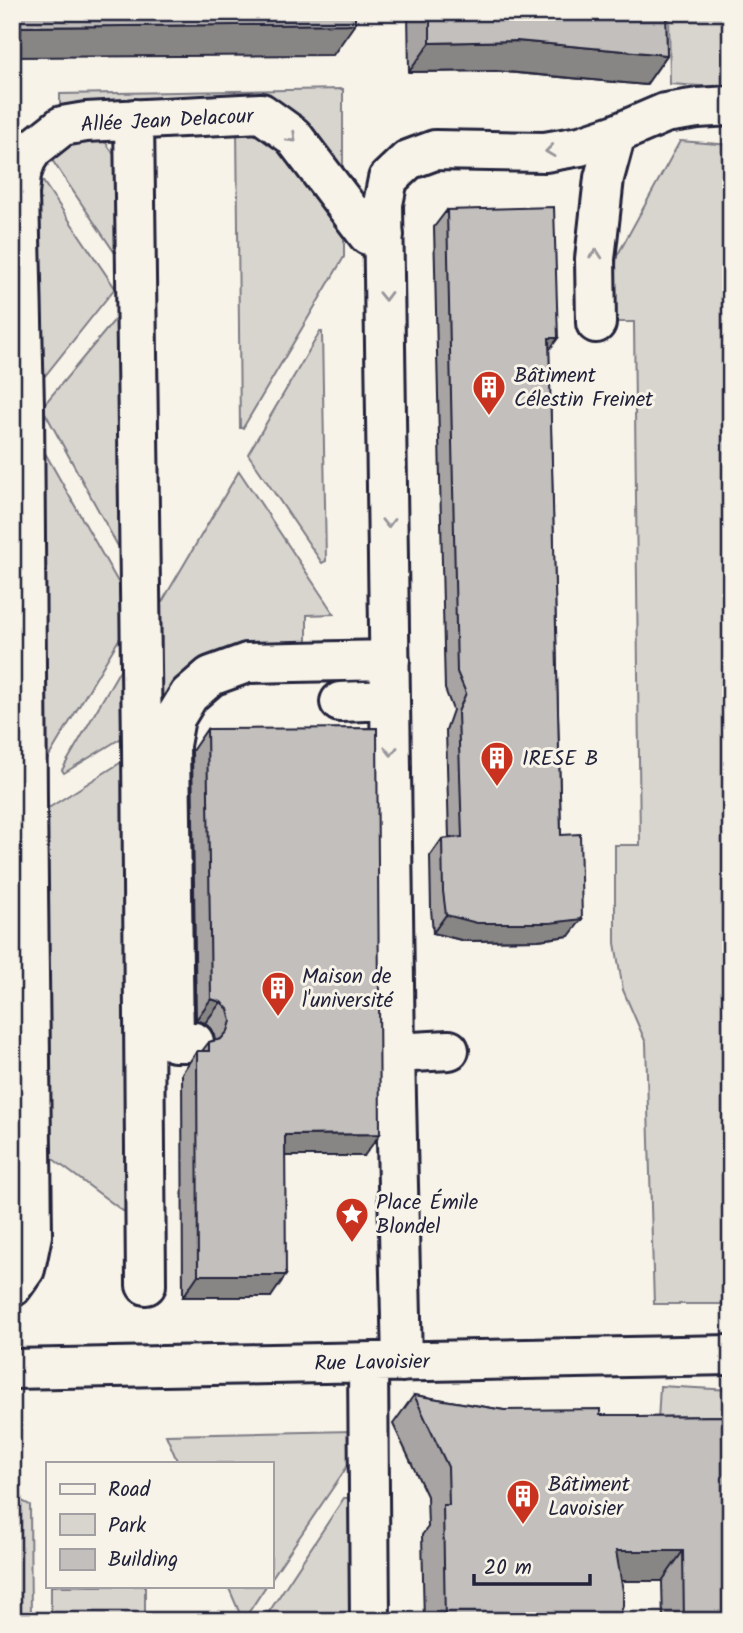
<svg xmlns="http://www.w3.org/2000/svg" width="743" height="1633" font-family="Kalam,sans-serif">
<rect width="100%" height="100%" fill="#f7f3e8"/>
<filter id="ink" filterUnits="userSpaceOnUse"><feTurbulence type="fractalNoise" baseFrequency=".0143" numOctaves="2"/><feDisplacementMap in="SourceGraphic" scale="14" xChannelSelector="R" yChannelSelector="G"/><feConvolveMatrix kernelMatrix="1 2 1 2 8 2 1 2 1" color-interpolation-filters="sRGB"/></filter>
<g filter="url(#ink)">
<path fill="#d8d5cf" stroke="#7d7c85" stroke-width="2" d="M669 12H731V88L670 84Z
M343 89V187L298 128 60 107V94Z
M237 127H248L284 148 344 228V257L243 428H240Z
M97 139 106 143 117 159 121 262 50 157 71 143Z
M680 141 731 145V1304H654L646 1043 623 990 615 943V845H640L634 322H609L617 256Z
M38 174 115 288 40 382 32 197Z
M122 311 125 559 42 407Z
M320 332H322L326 561 322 563 248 454Z
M36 437 127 598V626L42 768Z
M239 471 334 614 307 615V648L160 721 152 619Z
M127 666 128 734 64 773 62 770 121 668Z
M128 758 132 1213 123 1211 53 1159 43 1154 39 814Z
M660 1386 731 1390V1418L658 1421Z
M353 1431V1458L271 1579V1463H178L166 1435Z
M12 1496 30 1505 31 1621H12Z
M344 1498H354L356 1621H263Z
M51 1586H145V1621H51Z
M228 1586H266L243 1621Z"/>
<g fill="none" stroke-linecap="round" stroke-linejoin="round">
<defs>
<path id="minor" d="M134 119 142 745 146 1285
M596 323 595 259 604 178 616 134
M340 702 390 700
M194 1042H174L170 745 175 718 189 695 211 676 247 663 390 660
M449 1050 395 1053 383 204 388 179 408 160 435 150 545 152 580 146 616 134 665 113 698 108 731 106
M395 1053 402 1362
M12 1287 25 1269 32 1235 27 799 24 406 19 194 21 174 26 160 33 149 62 126 86 122 261 113 293 136 368 235H384
M368 1363 370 1621
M12 1369 731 1355"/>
</defs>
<use href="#minor" stroke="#22223b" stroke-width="44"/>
<use href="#minor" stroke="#f7f3e8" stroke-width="38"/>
</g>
<path fill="#a7a4a3" stroke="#22223b" stroke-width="2" d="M408 12H666L667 55 646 85 496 71 409 72Z
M447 210 549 351 561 835 569 936 538 940 465 941 433 933 431 909 430 856 442 839 449 838 446 730 453 710 445 689 434 227Z
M207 729 364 1156H285L271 1297H183L182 1073 197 1051H202L209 1042 215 1040 213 1031 205 1023 196 1020 192 751Z
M414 1395 504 1410 638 1417 729 1416 731 1413V1621H663L662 1581H621L618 1621H424L422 1535 428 1527 427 1496 393 1424Z"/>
<path fill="#888684" stroke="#22223b" stroke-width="2" d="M355 24 333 55 12 57V27Z
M517 41 667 55 646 85 496 71 409 72 430 43Z
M549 338H558L545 356Z
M446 915 582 919 569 936 538 940 465 941 433 933Z
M211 999 221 1002 205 1023 196 1020Z
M380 1134 364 1156H270L285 1135Z
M198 1275H286L271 1297H183Z
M616 1551H683L662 1581H595Z"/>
<path fill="#c2bfbd" stroke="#22223b" stroke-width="2" d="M12 12H355V24L12 27Z
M430 12H666L667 55 517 41 430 43Z
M554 207 558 338H549L561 835 580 834 582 919 550 923H477L446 915 443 891 442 839 462 837 458 712 466 693 457 672 447 210Z
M377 728 380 1134 285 1135 286 1275H198L197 1051H209V1042L221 1039 228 1031 231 1021 228 1009 221 1002 211 999 207 729Z
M414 1395 504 1410 600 1409V1415H638V1417L731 1416V1621H684L683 1551H616L623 1591V1606L618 1621H445L443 1505H449L448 1467Z"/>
<defs><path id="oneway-chevron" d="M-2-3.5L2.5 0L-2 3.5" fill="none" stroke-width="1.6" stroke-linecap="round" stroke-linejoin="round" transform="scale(1.75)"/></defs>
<g stroke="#97959a">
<use href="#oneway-chevron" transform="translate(292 138) rotate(44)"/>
<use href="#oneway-chevron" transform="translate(550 151) rotate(173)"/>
<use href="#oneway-chevron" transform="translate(596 254) rotate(-86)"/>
<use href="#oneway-chevron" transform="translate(385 296) rotate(89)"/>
<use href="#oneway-chevron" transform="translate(388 523) rotate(89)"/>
<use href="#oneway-chevron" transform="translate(391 751) rotate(89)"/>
</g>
</g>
<defs>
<symbol id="building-pin" viewBox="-11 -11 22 30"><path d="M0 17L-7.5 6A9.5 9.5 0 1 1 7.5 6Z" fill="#c8321e" stroke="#f7f3e8"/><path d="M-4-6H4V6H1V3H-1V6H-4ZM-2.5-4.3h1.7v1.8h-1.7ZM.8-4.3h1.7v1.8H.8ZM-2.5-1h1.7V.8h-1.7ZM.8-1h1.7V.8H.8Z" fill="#fff"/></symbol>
<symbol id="sight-pin" viewBox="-11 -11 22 30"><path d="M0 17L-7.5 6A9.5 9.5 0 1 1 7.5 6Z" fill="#c8321e" stroke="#f7f3e8"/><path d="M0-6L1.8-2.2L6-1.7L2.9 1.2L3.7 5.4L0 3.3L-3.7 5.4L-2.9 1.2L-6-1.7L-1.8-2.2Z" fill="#fff"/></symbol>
</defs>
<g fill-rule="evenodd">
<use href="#building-pin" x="470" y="368" width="38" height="52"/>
<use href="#building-pin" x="478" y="739" width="38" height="52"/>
<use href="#building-pin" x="259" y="969" width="38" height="52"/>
<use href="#sight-pin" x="333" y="1195" width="38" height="52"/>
<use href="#building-pin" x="504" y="1477" width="38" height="52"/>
</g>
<g text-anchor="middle" stroke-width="6" stroke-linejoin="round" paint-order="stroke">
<g font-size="21" fill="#22223b" stroke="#f7f3e8">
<text transform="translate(167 120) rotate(-3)" y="7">Allée Jean Delacour</text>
<text transform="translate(372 1362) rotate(-1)" y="7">Rue Lavoisier</text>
</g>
<g font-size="21" fill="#22223b" stroke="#f7f3e8" text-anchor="start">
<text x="514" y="382">Bâtiment<tspan x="514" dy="24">Célestin Freinet</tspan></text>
<text x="522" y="765">IRESE B</text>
<text x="302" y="983">Maison de<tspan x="302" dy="24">l'université</tspan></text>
<text x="376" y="1209">Place Émile<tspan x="376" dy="24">Blondel</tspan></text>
<text x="548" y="1491">Bâtiment<tspan x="548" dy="24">Lavoisier</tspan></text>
</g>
</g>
<rect width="743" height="1633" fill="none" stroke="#f7f3e8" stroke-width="42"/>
<rect x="21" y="21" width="701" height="1591" fill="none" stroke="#22223b" stroke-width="2.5" filter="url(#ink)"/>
<rect x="46" y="1462" width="228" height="126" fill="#f7f3e8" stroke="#a29fa3" stroke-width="2"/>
<rect x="60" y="1484" width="35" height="10" fill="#f7f3e8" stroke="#a29fa3" stroke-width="2"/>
<text x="108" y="1496" font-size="21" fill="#22223b">Road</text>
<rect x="60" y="1514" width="35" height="21" fill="#d8d5cf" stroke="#a29fa3" stroke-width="2"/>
<text x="108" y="1532" font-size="21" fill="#22223b">Park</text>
<rect x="60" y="1549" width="35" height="21" fill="#c2bfbd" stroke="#a29fa3" stroke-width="2"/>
<text x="108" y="1566" font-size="21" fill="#22223b">Building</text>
<path d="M474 1574v10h116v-10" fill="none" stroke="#22223b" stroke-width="3.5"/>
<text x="484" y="1574" font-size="21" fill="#22223b" stroke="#f7f3e8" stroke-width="5" paint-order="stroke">20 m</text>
</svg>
